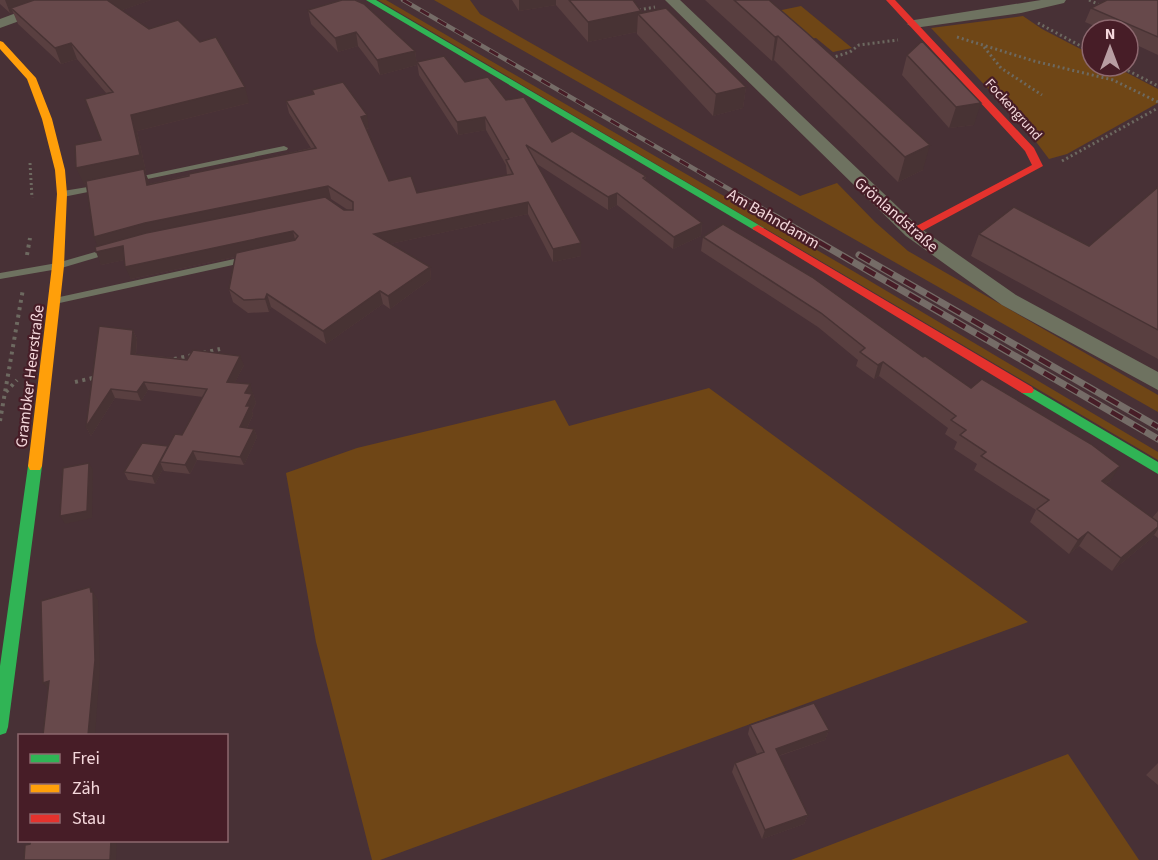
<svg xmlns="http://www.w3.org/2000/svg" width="1158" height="860" font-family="'Source Sans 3',sans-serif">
<rect width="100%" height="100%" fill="#483136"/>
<path fill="#6f4616" d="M378 0H386L853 271 1158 452V460Z
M434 0H470L480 14 800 196 837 183 875 222 908 251 1158 395V412Z
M801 6 852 48 833 52 816 38 810 39 777 11Z
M1023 16 1042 29 1092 55V66H1114L1158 89V103L1067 154 1049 159 1028 131 931 28Z
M709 388 1028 622 380 860H372L316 642 286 473 357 448 555 400 569 426Z
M1068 754 1139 860H791Z"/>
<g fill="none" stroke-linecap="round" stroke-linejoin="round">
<path stroke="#6d6960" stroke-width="3" stroke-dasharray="2 3" stroke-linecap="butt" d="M1089 0 1102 6
M639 10 655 7
M1038 23 1092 52
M957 37 1034 61 1113 80 1158 102
M984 47 1001 68 1042 95
M831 58 850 52 859 45 898 40
M1119 66 1158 86
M1062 161 1158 108
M30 163 32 198"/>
<path stroke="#6d6960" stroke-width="4" stroke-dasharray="3 4.5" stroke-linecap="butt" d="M27 255 30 238
M203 353 220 349
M174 359 193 355
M75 382 97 377
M6 392 17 380
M0 421 23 289"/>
<path fill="#6e7260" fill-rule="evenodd" d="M284 146 288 148 287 150 133 182 129 180 133 178Z
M100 185H103V189L63 197 59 194 63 191Z
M109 248 112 249V253L58 269 0 279V273L57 263Z
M248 256 252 259 251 261 55 304 50 301 55 298Z"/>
<path fill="#6e7260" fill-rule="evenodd" d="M51 0H71L69 3 0 28V19Z
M665 0H680L920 228 1016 295 1158 372V390L1002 305 906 236Z
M1041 0H1066L1064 3 1021 13 914 28 907 24 914 20Z"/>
<path fill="#30b455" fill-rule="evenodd" d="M366 0H376L764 228 762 230H754Z
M1027 385 1158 462V474L1022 393 1020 390 1022 387Z
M35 461 40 462 42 466 8 727 6 733 0 735V666L28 466 30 462Z"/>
<path fill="#ff9f0a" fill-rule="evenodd" d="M0 41 3 42 36 78 52 119 65 170 67 194 64 266 42 466 40 470H30L28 466 52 266 57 194 55 170 42 119 27 79 0 49Z"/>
<path fill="#e5322d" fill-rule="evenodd" d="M886 0H895L1034 148 1043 166 913 236 907 232 909 230 1032 165 1025 151Z
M758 225 1032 387 1034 390 1032 393H1022L754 230 752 228Z"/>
<defs>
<path id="rail-far1" d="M403 0 777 217"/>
<path id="rail" d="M774 216 1158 439
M859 255 1158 427"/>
</defs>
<use href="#rail-far1" stroke="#756c67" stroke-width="4.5"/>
<use href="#rail" stroke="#756c67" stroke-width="7"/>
<use href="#rail-far1" stroke="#471d27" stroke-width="3" stroke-dasharray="10" stroke-linecap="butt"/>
<use href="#rail" stroke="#471d27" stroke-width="4.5" stroke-dasharray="13" stroke-linecap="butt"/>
</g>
<path fill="#593f40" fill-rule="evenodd" d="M0 0H151L122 10 249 103 137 131 146 172H145L149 184 311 148 289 113 286 101 313 94 312 90 369 128 366 129 389 181 417 193 507 175 506 165 486 130 458 135 419 75 417 62 465 82 506 100 552 142 646 176 645 180 702 223 701 236 673 249 617 205 608 210 537 164 581 256 553 262 528 214 390 244 430 267 431 279 390 309 383 304 326 344 271 307 269 312 248 313 233 302 229 289 235 257 131 279 124 260 101 265 86 184H84L101 140 107 94 77 59 61 64 18 24 13 12 10 13 0 4ZM331 199 348 210H344L329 200Z
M512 0H633L641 11V13L746 87 743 108 713 116 637 34V32L588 42 556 5 519 11Z
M705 0H769L923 170 898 182 774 60 772 61Z
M1158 0V55L1128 41V30H1104L1085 22 1091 8Z
M308 10 415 51 417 65 380 75 358 46 338 52 311 24Z
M907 55 974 125 949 128 902 75Z
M1158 187V359L971 256 979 234 1089 246Z
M703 237 923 357 1111 480 1106 484 1152 518 1158 511V538L1154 535 1152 538 1112 571 1079 546 1069 554 1030 522 1036 510 974 470 977 464 954 449 957 442 945 434 948 428 879 376 874 379 856 366 858 360 818 327 701 251Z
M133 330 137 339 136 354 244 365 235 382 253 393V394L256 403 252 411 253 415 247 428 254 429 257 437 244 465 197 460 190 474 164 471 163 469 155 484 128 480 124 472 168 446 182 435 203 397 148 390 141 401 115 398 91 436 86 427Z
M750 725 829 730 825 740 779 756 808 815 804 824 762 839 732 772 735 763 757 754 748 734Z
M1158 763V785L1146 775Z"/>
<path fill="#483334" d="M5 0H45L11 8 13 12 10 13Z
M106 0H151L111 14Z
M519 0H556V5L519 11Z
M641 11V18L638 14 637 32 588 42V22Z
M356 32 358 46 338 52 335 38Z
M778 36 774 60 772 61 775 37Z
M71 43 77 59 61 64 55 48Z
M415 51 417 65 380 75 377 60Z
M245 87 249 103 137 131 146 172H145L149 181 152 197 147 185 145 172 84 184 76 168 131 115Z
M746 87 743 108 713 116 716 94Z
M981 103 974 125 949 128 956 107Z
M367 115 369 128 364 129 361 117Z
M485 117 486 130 458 135 457 122Z
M930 145 923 170 898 182 905 157Z
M328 186 331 199 151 236 99 250 94 237 145 223Z
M617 193V205L608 210V197Z
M528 202V214L376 247 374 234Z
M702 223 701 236 673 249 674 237Z
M293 231 296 244 131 279 125 267Z
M581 243V256L553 262V249Z
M123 246 129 259 101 265 96 252Z
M430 267 431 279 390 309 388 296Z
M380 291 383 304 326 344 323 331Z
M267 294 271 307 269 312 265 299Z
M133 330 137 339 135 363 131 354Z
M240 356 244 365 231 390 227 382Z
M883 362 879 376 874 379 878 365Z
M144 382 148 390 141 401 137 392Z
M250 384 256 403 252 411 253 415 243 436 240 427 246 406 245 393Z
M111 389 115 398 91 436 86 427Z
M254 429 257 437 244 465 240 457Z
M193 451 197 460 190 474 185 465Z
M160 462 163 469 155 484 152 476Z
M89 463 93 470 92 518 65 524 60 516Z
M1120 466 1111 480 1093 494 1102 481Z
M1158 527V529L1152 538 1112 571 1121 558Z
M1088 532 1079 546 1069 554 1078 540Z
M90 587 98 600 100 668 95 735H88Z
M49 681V690L43 683Z
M829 730 825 740 772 758 776 749Z
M808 815 804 824 762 839 765 830Z
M111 840H117L116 860H110Z"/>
<path fill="#67494b" stroke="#483334" stroke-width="1.5" d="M34 0H107L149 29 178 20 200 42 216 37 245 87 131 115 140 155 76 168 75 145 101 140 85 99 113 92 71 43 55 48 11 8Z
M342 0H355L364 4 415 51 377 60 356 32 335 38 308 10Z
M569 0H633L641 11 588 22Z
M734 0H769L807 33 930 145 905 157 778 36 775 37Z
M1107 0H1158V37L1091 8Z
M666 8 746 87 716 94 638 14Z
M922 41 981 103 956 107 907 55Z
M444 56 465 82 488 77 506 100 524 97 552 142 572 131 646 176 643 178 702 223 674 237 617 193 608 197 526 145 581 243 553 249 528 202 374 234 430 267 388 296 380 291 323 331 267 294 265 299 244 300 229 289 236 253 295 240 298 236 293 231 125 267 123 246 96 252 95 247 146 233 325 197 344 210H353V202L328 186 145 223 94 237 86 181 144 169 147 185 189 176V174L316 148 286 101 314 94 312 90 343 82 367 115 361 117 389 181 411 176 417 193 513 174 506 160 509 159 485 117 457 122 417 62Z
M1158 187V330L979 234 1014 207 1089 246Z
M723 224 812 277 923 357 925 356 971 388 982 379 1091 444 1120 466 1102 481 1158 522V527L1121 558 1088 532 1078 540 1037 509 1049 500 981 456 986 452 960 435 966 430 951 420 956 416 883 362 878 365 860 352 865 348 821 313 703 237Z
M99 326 133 330 131 354 187 360 193 350 240 356 227 382 250 384 245 393 252 394 246 406H250L240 427 254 429 240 457 193 451 185 465 160 462 175 434 182 435 207 389 144 382 137 392 111 389 86 427Z
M142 443 168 446 152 476 124 472Z
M89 463 87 511 60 516 63 468Z
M90 587 91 592H93L95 660 88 735H43L49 681 43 683 41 601Z
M814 703 829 730 776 749 808 815 765 830 735 763 764 752 750 725Z
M31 840H111L110 860H24L25 845 30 844Z"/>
<g text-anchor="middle" stroke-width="4.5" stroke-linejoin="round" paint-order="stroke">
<g font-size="14" fill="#f5d8dc" stroke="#471d27">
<text transform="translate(1014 109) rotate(48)" y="5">Fockengrund</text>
</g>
<g font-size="16" fill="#f5d8dc" stroke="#471d27">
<text transform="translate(897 214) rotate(41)" y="6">Grönlandstraße</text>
<text transform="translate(774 218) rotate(30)" y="6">Am Bahndamm</text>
<text transform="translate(29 376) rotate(-83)" y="6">Grambker Heerstraße</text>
</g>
</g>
<rect x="18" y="734" width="210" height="108" fill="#471d27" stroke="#8d686f" stroke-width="1.5"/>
<rect x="30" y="754" width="30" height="9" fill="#30b455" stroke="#8d686f" stroke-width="1.5"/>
<text x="72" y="764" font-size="18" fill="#f5d8dc">Frei</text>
<rect x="30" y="784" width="30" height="9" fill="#ff9f0a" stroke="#8d686f" stroke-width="1.5"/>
<text x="72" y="794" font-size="18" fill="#f5d8dc">Zäh</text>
<rect x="30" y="814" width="30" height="9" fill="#e5322d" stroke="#8d686f" stroke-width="1.5"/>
<text x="72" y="824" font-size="18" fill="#f5d8dc">Stau</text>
<g transform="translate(1110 48)"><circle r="28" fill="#471d27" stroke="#8d686f" stroke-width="1.5"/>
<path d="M0-4.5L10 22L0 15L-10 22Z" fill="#b89ea2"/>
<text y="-9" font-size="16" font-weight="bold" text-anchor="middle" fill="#f5d8dc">N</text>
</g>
</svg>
